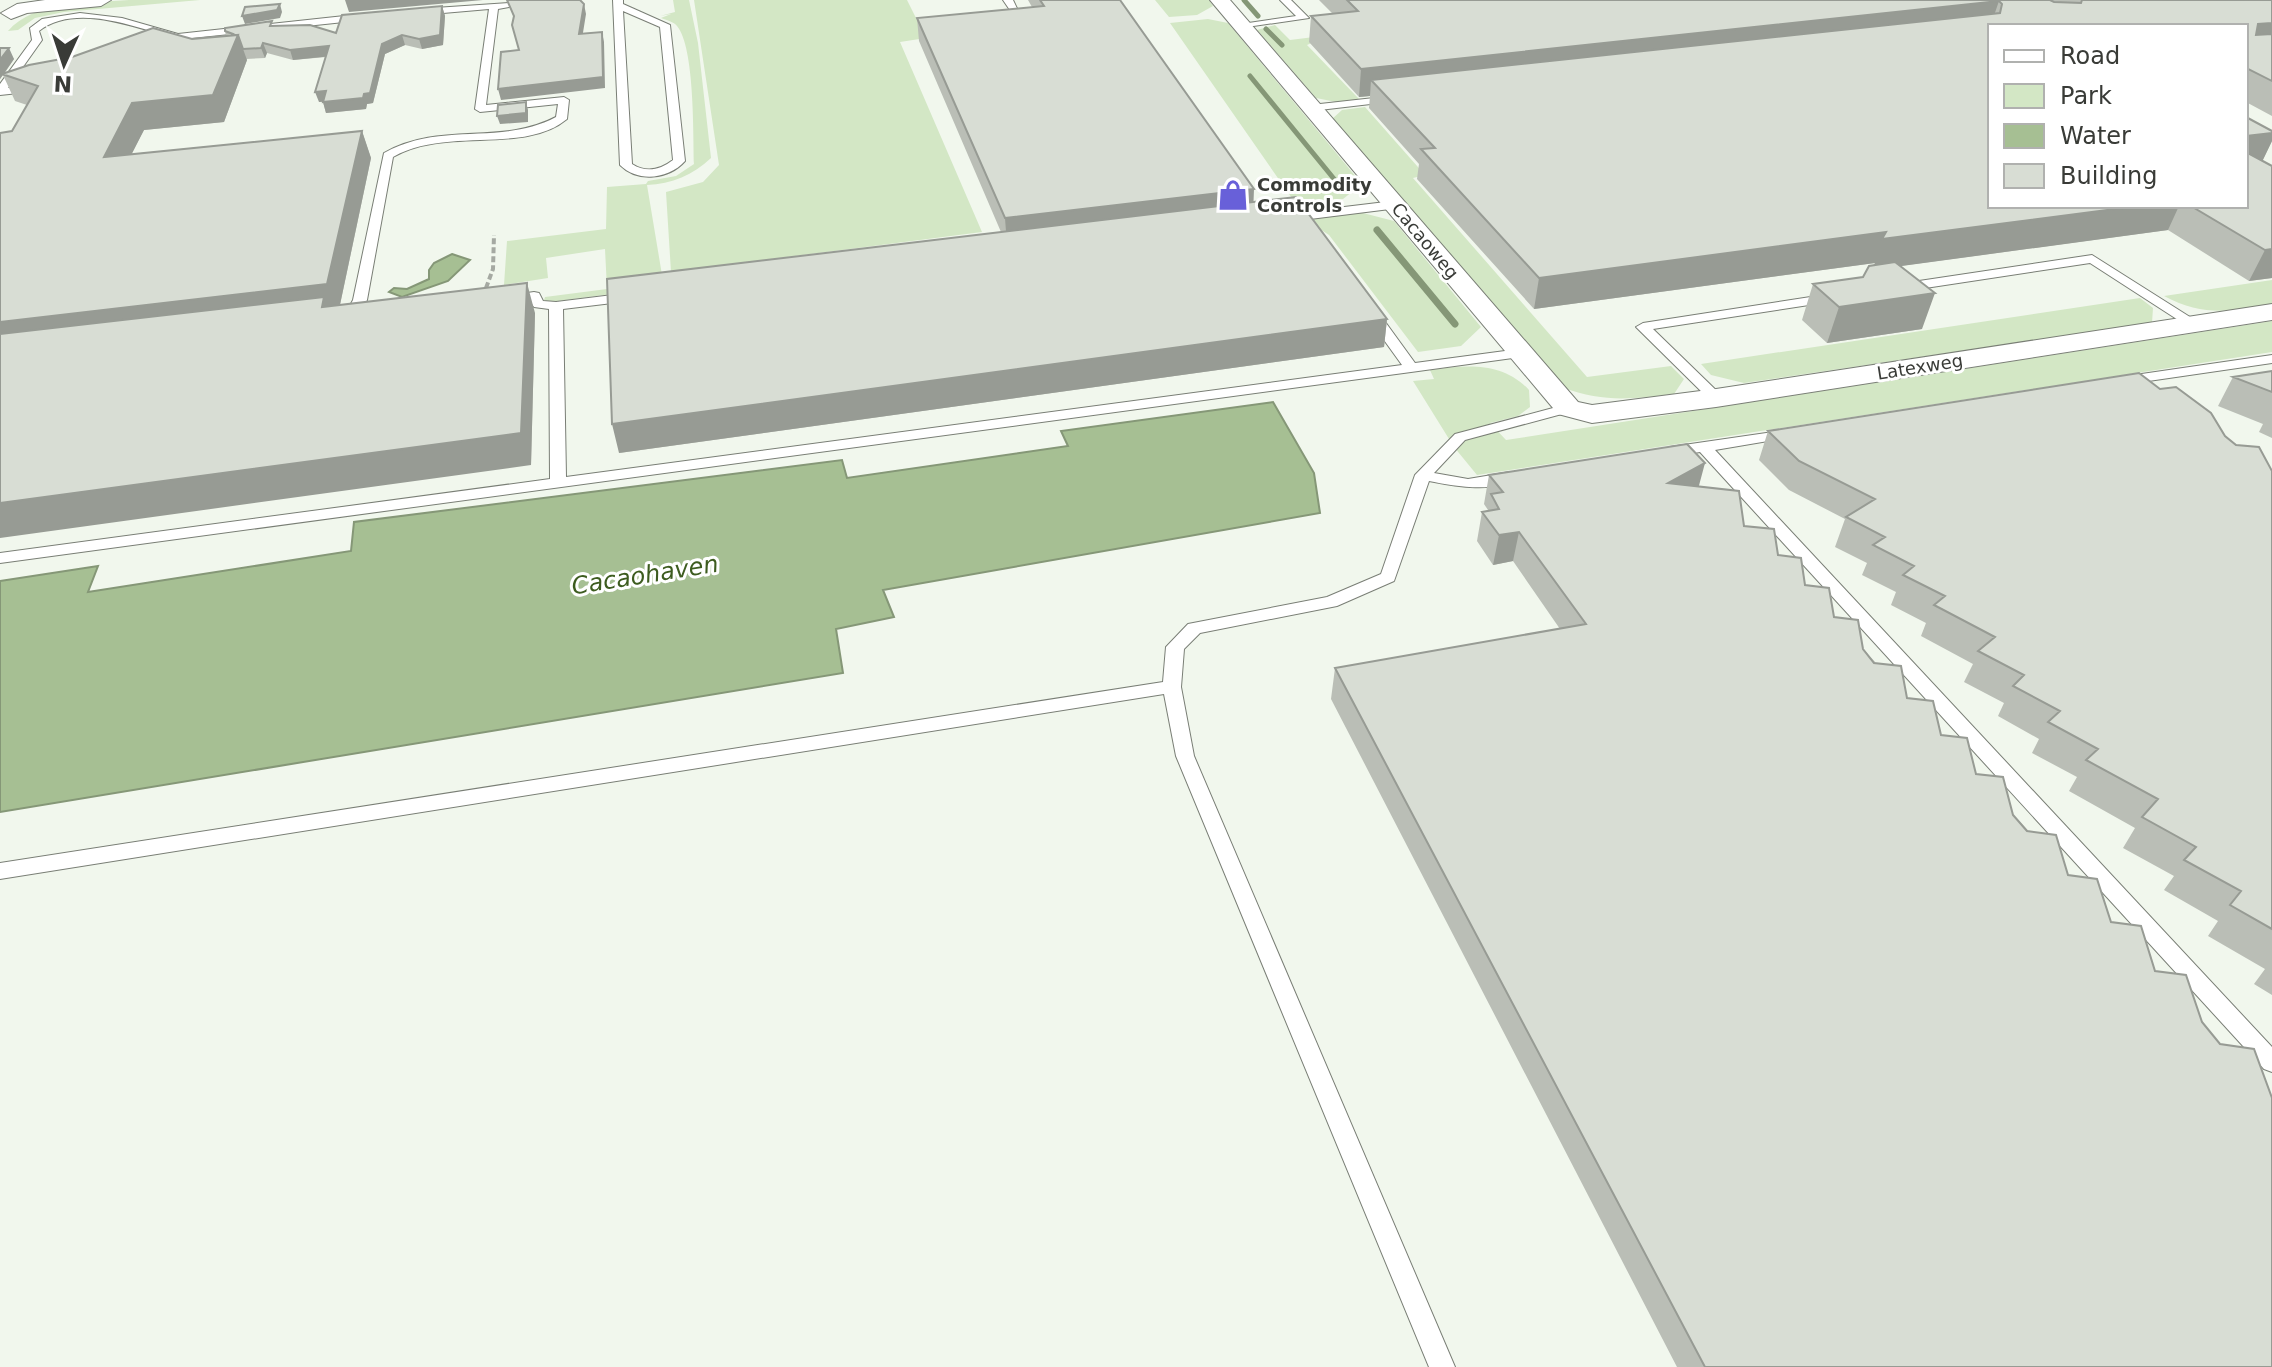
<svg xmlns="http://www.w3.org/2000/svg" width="2272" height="1367" font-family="'DejaVu Sans',sans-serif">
<rect width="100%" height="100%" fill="#f1f7ed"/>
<path fill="#d3e7c5" d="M129 0H200L64 12 35 18 18 30 8 31C35 0 89 3 129 0Z
M673 0H689L698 43 711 158C693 175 672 184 647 185L664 287 543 303 545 297 607 289 605 249 546 258 548 278 504 285 507 241 606 229 607 187 646 184 648 181 676 176 694 164C693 134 695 48 677 26 674 22 666 20 661 18L671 14 660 16 675 12Z
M694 0H907L926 38 900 42 982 232 671 272 666 192 703 182 719 165Z
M1155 0H1209L1213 6 1197 15 1169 17Z
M1208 19 1228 23 1362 184 1343 199 1296 204 1170 23Z
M1275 25 1290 40 1330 35 1307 45 1360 100 1336 102 1316 98 1257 30Z
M1365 107 1425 175 1413 178 1587 377 1671 366 1684 379 1674 394C1629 399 1606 403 1561 387L1332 119 1342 110Z
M1359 212 1394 221 1481 327 1461 346 1418 352 1329 235 1306 220Z
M2272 280V305C2230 311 2203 317 2164 296Z
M2140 298 2153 308 2152 323 1744 383 1711 375 1701 364Z
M2272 321V352L1477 475 1454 447 1413 381 1434 379 1430 370C1466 365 1502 361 1529 390L1530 407 1518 416 1490 423 1506 440Z"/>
<path fill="#a6bf93" stroke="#859777" stroke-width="2" d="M452 254 470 260 448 281 402 297 389 292 394 288 407 289 429 279V270L434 263Z
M1273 402 1314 473 1320 513 883 590 894 617 836 629 843 673 0 812V581L98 566 88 592 351 551 354 522 842 460 847 478 1068 446 1061 431Z"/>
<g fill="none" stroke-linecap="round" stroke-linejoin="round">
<path stroke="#859777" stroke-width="5" d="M1244 0 1258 16
M1266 29 1282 45
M1250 76 1339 185"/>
<path stroke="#859777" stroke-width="7" d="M1377 230 1455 324"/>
<defs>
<path id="lane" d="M613 0H623V4L670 25 685 161C669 179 638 183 620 165ZM623 11 660 27 673 160C660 170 646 173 632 164Z
M1003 0H1013L1022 19H1016Z
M1280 0H1291L1309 18 1240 28 1235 25 1296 16Z
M509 3V7L498 9 486 105 564 97 569 100 567 119C524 155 447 126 393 157L367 300 358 316 359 322H345L343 319 353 300 384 153C440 121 501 146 556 117L558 104 480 112 475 109 489 9 420 15 415 12 420 9Z
M80 13 122 18 178 34 363 14 368 17 363 20 182 39 159 47 154 44 169 37C131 25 74 4 39 31L42 40 8 88 33 86 38 89 37 91 0 95V84L32 40 30 28 42 19Z
M1392 96 1397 99 1396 101 1311 111 1306 108 1311 105Z
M1394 201 1398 202V208L1286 222 1280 218 1286 214Z
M2092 255 2201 324 2194 328 2189 327 2090 263 1899 292 1892 288 1899 284Z
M534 292 539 293 543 301 556 302 629 293 636 297 629 301 563 309 566 477 1402 365 1366 315 1373 311 1378 312 1415 363 1520 349 1527 353 1520 357 1411 372 0 563V553L550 479 549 309 534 307 530 301 506 304 499 300 506 296Z
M1830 294 1837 298 1835 301 1653 329 1721 395 1723 398 1716 402 1711 401 1636 327 1643 323Z
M2272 355V363L2121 385 2114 381 2121 377Z
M1568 404 1573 405V411L1465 440 1434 473 1468 479 1510 472 1518 477C1497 494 1454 486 1429 481L1394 581 1337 606 1200 633 1184 649 1181 687 1194 756 1455 1367H1429L1176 756 1164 694 0 879V863L1163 682 1166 647 1188 624 1327 597 1381 574 1415 475 1455 434Z
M1787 430 1792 431V437L1715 450 2272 1047V1072L2264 1069 1700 452 1670 457 1662 452 1670 447Z"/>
<path id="street" d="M45 0H111L101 6 27 13 11 19 1 13 17 4Z
M1210 0H1230L1578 402 1592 405 1716 389 2272 304V320L1716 407 1592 423 1558 414Z"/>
</defs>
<use href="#lane" stroke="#797e75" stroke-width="2"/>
<use href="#street" stroke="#797e75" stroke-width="2"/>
<path stroke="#a5a9a2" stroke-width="4" stroke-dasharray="6 3" stroke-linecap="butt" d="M486 288 493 269 494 235"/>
<use href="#lane" fill="#fff" fill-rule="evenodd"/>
<use href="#street" fill="#fff" fill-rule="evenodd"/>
</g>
<path fill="#babeb6" d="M1028 0H1120L1253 202 1387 319 1384 347 619 453 1001 232 919 41 917 18 1032 7Z
M1319 0H2272V116L2246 102V26H1990V206H2246L2272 131V141L2262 161 2272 278 2249 281 2168 230 1900 266 1922 329 1827 343 1802 320 1813 284 1863 277 1875 263 1534 309 1417 179 1419 164 1369 108 1370 96 1359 97 1309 42 1311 16 1333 14Z
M442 6 445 16 443 45 422 49 405 45 385 54 373 103 367 104 366 109 326 113 323 102H319L326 57 293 60 267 53 265 58 246 59 247 60 224 122 144 130 131 154 362 131 371 158 340 305 535 313 531 465 12 131 27 105 15 101 3 75 0 79V48L14 59 4 74 192 39 226 36 225 31 274 26 336 33Z
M2272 371V438L2259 432 2263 424 2218 406 2233 377Z
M1768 431 2225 436 2272 471V995L2254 984 2265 969 2208 936 2218 921 2164 890 2174 876 2123 848 2135 828 2069 791 2077 777 2032 753 2039 739 1998 716 2004 703 1964 682 1973 664 1921 636 1926 623 1891 605 1896 592 1862 575 1867 563 1835 547 1845 519 1789 490 1759 460Z
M1489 475 1699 486 1778 555 2111 922 2272 1367H1677L1331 699 1335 668 1560 629 1513 561 1493 565 1477 541 1482 512 1488 510 1484 504Z"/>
<path fill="#979b94" d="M345 0H483L349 12Z
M1999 1 1990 27 1371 80 1370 96 1359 97 1361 69Z
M280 4 282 12 280 18 245 24 242 16Z
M584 4 586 14 581 45 579 34Z
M442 6 445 16 443 45 422 49 419 39Z
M2272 23V48L2246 51 2258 24Z
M602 32 604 42 605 88 501 100 498 89Z
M238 35 247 60 224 122 144 130 116 185 104 157 132 103Z
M402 35 405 45 385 54 373 103 367 104 366 109 326 113 323 102 382 44Z
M263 43 267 53 265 58 261 48Z
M329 46 332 56 293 60 290 50Z
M9 48 14 59 0 79V60Z
M326 91 330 101 319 102 315 92Z
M526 102 528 110V122L500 124 497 116Z
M362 131 371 158 338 314 0 354V322Z
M2272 133V141L2262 162 2246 164V136Z
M1254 189 1253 215 1007 245 1005 218Z
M2138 206H2179L2168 230 1872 270 1875 263 1534 309 1539 278 1886 232Z
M2272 249V278L2249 281 2265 250Z
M527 283 535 313 531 465 0 538V503Z
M1935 293 1922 329 1827 343 1839 307Z
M1387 319 1384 347 619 453 612 424Z
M1705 463 1697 493 1668 483Z
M1519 532 1513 561 1493 565 1499 535Z"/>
<path fill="#d8ddd4" stroke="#979b94" stroke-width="2" d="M507 0H580L584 4 579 34 602 32 603 77 498 89 501 52 519 50 512 25 514 16Z
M1040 0H1120L1254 189 1005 218 917 18 1044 6Z
M1347 0H2050L2054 2 2081 3 2082 0H2272V23L2258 24 2256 35 2272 34V81L2246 68V26H1990V206H2138L1882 239 1886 232 1539 278 1421 149 1435 148 1371 80 2000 13 2002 4 1999 1 1361 69 1311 16 1358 11Z
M280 4 277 10 242 16 245 7Z
M442 6 440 35 419 39 402 35 382 44 370 93 364 94 363 98 323 102 326 91 315 92 329 46 290 50 263 43 261 48 243 49 238 35H232L233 34 225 31V28L272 21 270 26 310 25 336 33 342 15Z
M153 28 192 39 238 35 213 95 132 103 104 157 362 131 327 284 0 322V133L12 131 38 86 2 74 29 65 72 57Z
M0 48H9L0 60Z
M526 102V113L497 116 498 105Z
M2246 117 2272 131V133L2246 136Z
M2246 152 2272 166V249L2265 250 2191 206H2246Z
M1296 197 1387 319 612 424 607 279Z
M1895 262 1935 293 1839 307 1813 284 1863 277 1869 266Z
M527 283 521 433 0 503V334L324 297 322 307Z
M2272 371V392L2233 377Z
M2139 373 2160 389 2176 387 2211 413 2225 436 2236 445 2259 447 2272 471V929L2230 905 2241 891 2184 860 2196 847 2142 817 2158 799 2086 760 2098 749 2048 722 2060 711 2013 686 2024 675 1978 651 1995 637 1934 605 1945 596 1903 575 1914 566 1873 545 1885 537 1846 517 1875 499 1799 461 1768 431Z
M1687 444 1705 463 1668 483 1739 491 1744 526 1774 529 1778 555 1801 558 1805 585 1829 588 1834 617 1858 620 1863 649 1874 663 1901 666 1907 698 1933 701 1941 735 1967 738 1976 774 2003 777 2013 815 2027 831 2056 835 2068 875 2097 879 2111 922 2141 926 2155 971 2186 975 2202 1022 2220 1044 2254 1049 2272 1098V1367H1705L1335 668 1586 624 1519 532 1499 535 1482 512 1499 509 1491 494 1503 492 1489 475Z"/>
<defs>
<symbol id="shop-bare" viewBox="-9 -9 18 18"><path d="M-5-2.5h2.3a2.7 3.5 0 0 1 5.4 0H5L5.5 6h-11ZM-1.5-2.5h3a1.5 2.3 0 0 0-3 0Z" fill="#6860d9" stroke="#fff" stroke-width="2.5" paint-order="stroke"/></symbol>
</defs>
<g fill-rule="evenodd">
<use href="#shop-bare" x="1211" y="173" width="44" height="44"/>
</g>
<g text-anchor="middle" stroke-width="6" stroke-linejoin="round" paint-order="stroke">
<g font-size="18" font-weight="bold" fill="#393b37" stroke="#fff" text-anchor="start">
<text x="1257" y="191">Commodity<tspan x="1257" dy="21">Controls</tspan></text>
</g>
<g font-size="18" fill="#393b37" stroke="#fff">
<text transform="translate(1425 241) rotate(50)" y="6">Cacaoweg</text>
<text transform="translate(1920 367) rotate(-9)" y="6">Latexweg</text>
</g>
<g font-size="24" font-style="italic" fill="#3d5c1f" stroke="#fff">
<text transform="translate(645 575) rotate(-9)" y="8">Cacaohaven</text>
</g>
</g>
<rect x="1988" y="24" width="260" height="184" fill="#ffffff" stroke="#b0b1af" stroke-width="2"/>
<rect x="2004" y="50" width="40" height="12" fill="#ffffff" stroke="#b0b1af" stroke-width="2"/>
<text x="2060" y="64" font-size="24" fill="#393b37">Road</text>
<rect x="2004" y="84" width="40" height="24" fill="#d3e7c5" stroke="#b0b1af" stroke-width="2"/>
<text x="2060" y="104" font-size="24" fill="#393b37">Park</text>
<rect x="2004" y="124" width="40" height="24" fill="#a6bf93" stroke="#b0b1af" stroke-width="2"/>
<text x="2060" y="144" font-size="24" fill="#393b37">Water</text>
<rect x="2004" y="164" width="40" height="24" fill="#d8ddd4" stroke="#b0b1af" stroke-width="2"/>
<text x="2060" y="184" font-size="24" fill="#393b37">Building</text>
<g transform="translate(64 64) rotate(183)" stroke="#ffffff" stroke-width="6" paint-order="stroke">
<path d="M0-6L14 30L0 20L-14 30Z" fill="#393b37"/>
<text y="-12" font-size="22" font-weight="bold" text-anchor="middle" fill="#393b37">N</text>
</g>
</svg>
